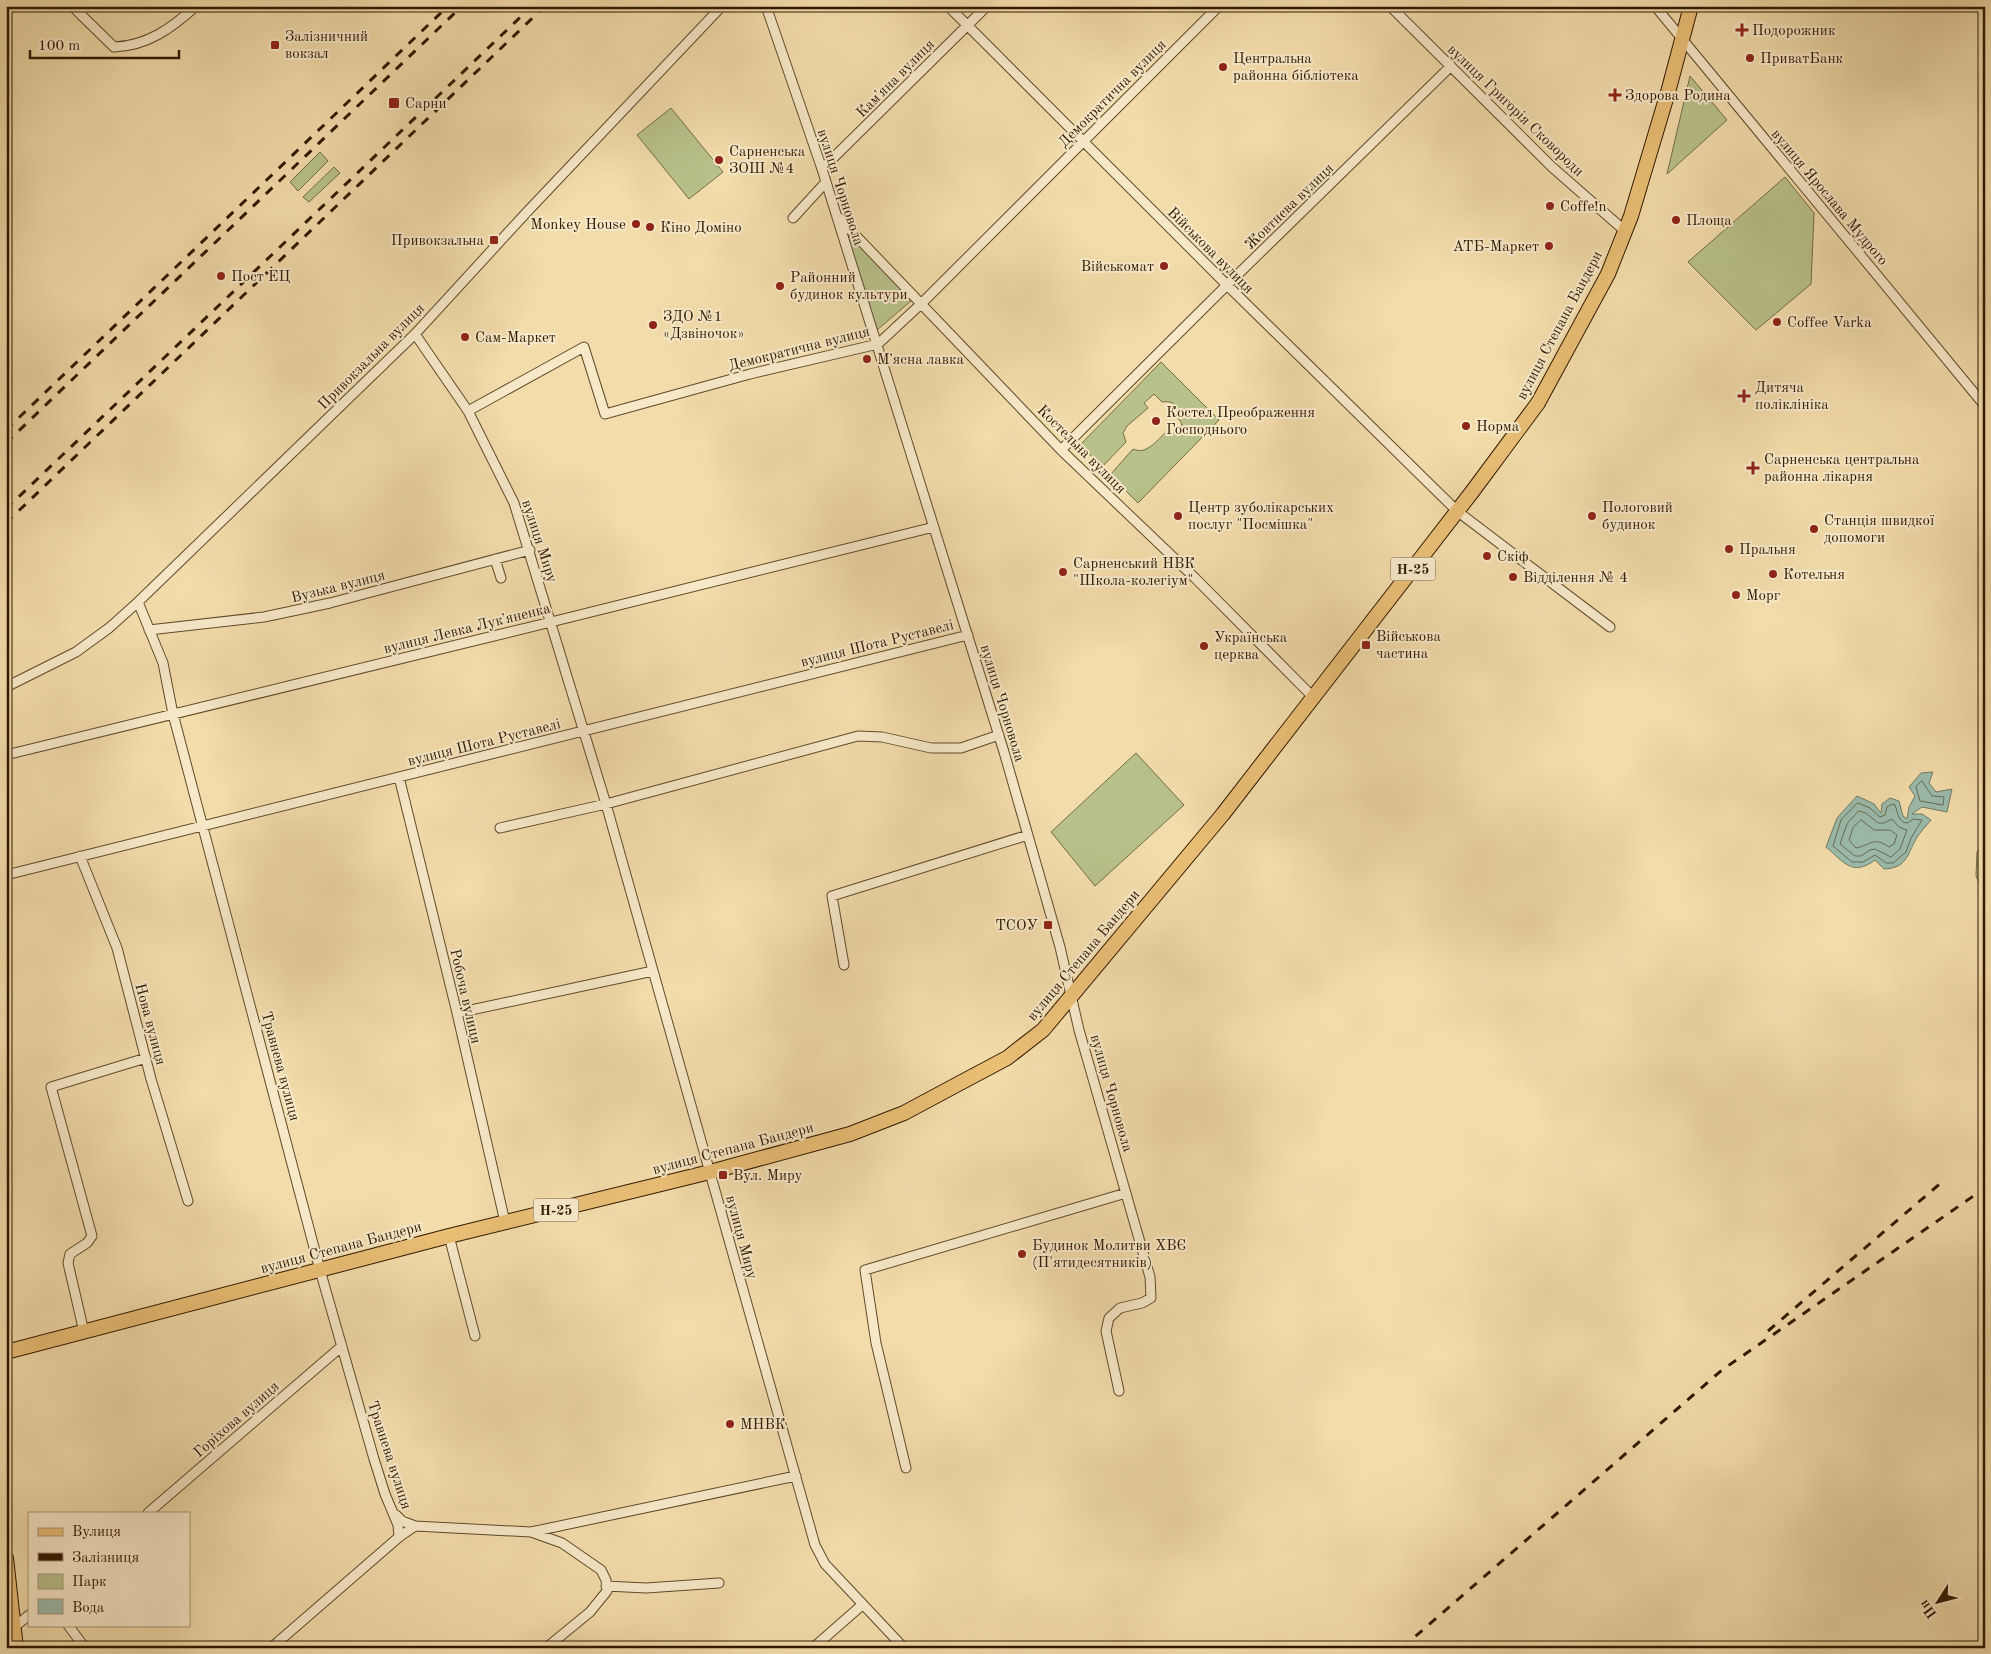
<svg xmlns="http://www.w3.org/2000/svg" width="1991" height="1654" font-family="'Old Standard TT',serif">
<rect width="100%" height="100%" fill="#f2dcaa"/>
<filter id="stains"><feTurbulence type="fractalNoise" baseFrequency=".004" numOctaves="4"/><feColorMatrix values="0 0 0 0 .2 0 0 0 0 .09 0 0 0 0 .02 0 0 0 .5 -.17"/></filter>
<radialGradient id="worn" r=".72"><stop offset=".6" stop-color="#630" stop-opacity="0"/><stop offset="1" stop-color="#630" stop-opacity=".3"/></radialGradient>
<path fill="#b8c18b" stroke="#746d46" d="M1690 76 1727 120 1667 174Z
M671 108 723 172 689 199 637 135Z
M320 152 328 161 298 191 290 182Z
M334 167 340 173 309 202 303 197Z
M1785 177 1814 213 1811 284 1756 330 1688 262Z
M845 229 911 301 877 330Z
M1161 362 1219 420 1138 503 1110 475 1133 449C1147 456 1159 438 1168 430L1172 434 1182 426 1181 422 1176 416C1179 406 1173 400 1162 402L1154 394 1144 403 1148 408 1127 426 1123 433 1126 442 1102 467 1080 445Z
M1136 753 1184 805 1095 886 1051 832Z
M1985 844V895L1976 876 1977 852Z"/>
<path fill="#9bbbab" stroke="#707a67" d="M1933 772 1929 783 1936 792 1952 789 1947 812 1922 807 1912 814H1922L1931 820C1926 826 1920 832 1916 839 1907 855 1907 868 1884 869L1875 860C1852 877 1844 862 1826 847L1837 818 1857 796 1874 804 1881 813 1882 804 1890 798 1899 801 1903 816 1907 819 1909 807 1915 796 1909 787 1921 773Z"/>
<g fill="none" stroke-linecap="round" stroke-linejoin="round">
<path stroke="#666a56" stroke-width="1" d="M1922 781 1932 796 1944 797 1943 805 1920 801 1916 787Z
M1858 803 1870 808 1880 817 1885 815 1887 807 1892 804 1895 805C1898 813 1898 823 1908 823L1913 819 1922 820 1911 838 1906 852 1893 863H1886L1875 855 1863 862H1852L1833 846 1841 820Z
M1859 811 1866 813 1878 823H1884L1892 819 1899 827 1907 830 1900 849 1891 857 1875 849 1870 850 1861 856H1855L1840 844 1847 824Z
M1861 820 1874 830H1890L1897 835 1894 844 1889 847C1873 836 1871 845 1856 848L1849 840 1853 828Z"/>
<defs>
<path id="street" d="M72 6 114 47C147 46 172 28 196 6
M766 6 822 169 1004 752 1060 947 1079 1030 1150 1277 1151 1298 1142 1303 1120 1308 1109 1318 1106 1331 1119 1391
M948 6 1227 285 1457 511 1610 627
M1390 6 1552 167 1625 231
M1655 6 1985 406
M822 169 987 6
M838 217 1061 450 1195 578 1314 698
M793 218 826 182
M415 334 468 411 514 503 606 804 815 1545 825 1564 904 1648
M468 411 584 347 605 414 750 374 878 344 922 303 1219 6
M1061 450 1227 285 1451 66
M495 559 501 578
M138 602 163 663 173 714 320 1270 374 1459 385 1494 398 1525 399 1537
M149 630 264 617 330 603 530 550
M6 687 76 652 109 628 138 602 415 334 526 213 722 6
M6 755 551 622 934 527
M399 777 457 1013 505 1222
M500 828 606 804 858 736 882 737 931 748H961L999 735
M80 856 117 948 151 1079 188 1201
M6 875 968 635
M844 965 832 896 1028 835
M457 1013 653 971
M449 1236 475 1336
M84 1332 68 1263 70 1254 87 1243 92 1236 51 1087 146 1058
M906 1468 876 1343 865 1270 1126 1193
M148 1513 342 1346
M396 1515 402 1521 415 1526 531 1532 796 1476
M531 1532 562 1543 601 1570 606 1580 607 1591 590 1612 546 1648
M606 1586 646 1588 719 1583
M68 1625 85 1648
M6 1634 29 1615
M271 1648 399 1537 415 1526
M813 1648 862 1605"/>
<path id="primary" d="M1667 96 1691 6
M6 1352 449 1236 710 1172 850 1134 904 1113 960 1083 1007 1058 1043 1030 1223 814 1472 492 1538 403 1608 274 1631 216 1668 92
M6 1558 16 1648"/>
</defs>
<use href="#street" stroke="#604a2a" stroke-width="11"/>
<use href="#primary" stroke="#301900" stroke-width="16"/>
<use href="#street" stroke="#f7e8c8" stroke-width="9"/>
<use href="#primary" stroke="#e9be75" stroke-width="14"/>
<path stroke="#301900" stroke-width="3" stroke-dasharray="9 9" stroke-linecap="butt" d="M6 430 448 6
M6 443 462 6
M6 509 532 6
M6 523 545 6
M1768 1331 1942 1182
M1402 1648 1722 1370 1985 1188"/>
</g>
<g fill="#8f2418" stroke="#f7e8c8" stroke-width="2">
<path d="M1739.5 22.5h5v5h5v5h-5v5h-5v-5h-5v-5h5z"/>
<rect x="270" y="40" width="10" height="10" rx="2.5"/>
<circle cx="1750" cy="58" r="5"/>
<circle cx="1223" cy="67" r="5"/>
<path d="M1612.5 87.5h5v5h5v5h-5v5h-5v-5h-5v-5h5z"/>
<rect x="388" y="97" width="12" height="12" rx="2.5"/>
<circle cx="719" cy="160" r="5"/>
<circle cx="1550" cy="206" r="5"/>
<circle cx="1676" cy="220" r="5"/>
<circle cx="636" cy="224" r="5"/>
<circle cx="650" cy="227" r="5"/>
<rect x="489" y="235" width="10" height="10" rx="2.5"/>
<circle cx="1549" cy="246" r="5"/>
<circle cx="1164" cy="266" r="5"/>
<circle cx="221" cy="276" r="5"/>
<circle cx="780" cy="286" r="5"/>
<circle cx="1777" cy="322" r="5"/>
<circle cx="653" cy="325" r="5"/>
<circle cx="465" cy="337" r="5"/>
<circle cx="867" cy="359" r="5"/>
<path d="M1741.5 388.5h5v5h5v5h-5v5h-5v-5h-5v-5h5z"/>
<circle cx="1156" cy="421" r="5"/>
<circle cx="1466" cy="426" r="5"/>
<path d="M1750.5 460.5h5v5h5v5h-5v5h-5v-5h-5v-5h5z"/>
<circle cx="1178" cy="516" r="5"/>
<circle cx="1592" cy="516" r="5"/>
<circle cx="1814" cy="529" r="5"/>
<circle cx="1729" cy="549" r="5"/>
<circle cx="1487" cy="556" r="5"/>
<circle cx="1063" cy="572" r="5"/>
<circle cx="1773" cy="574" r="5"/>
<circle cx="1513" cy="577" r="5"/>
<circle cx="1736" cy="595" r="5"/>
<rect x="1361" y="640" width="10" height="10" rx="2.5"/>
<circle cx="1204" cy="646" r="5"/>
<rect x="1043" y="920" width="10" height="10" rx="2.5"/>
<rect x="718" y="1170" width="10" height="10" rx="2.5"/>
<circle cx="1022" cy="1254" r="5"/>
<circle cx="730" cy="1424" r="5"/>
</g>
<g text-anchor="middle" stroke-width="4" stroke-linejoin="round" paint-order="stroke">
<g fill="#f7e8c8" stroke="#6c573c" stroke-width="1">
<rect x="1390.5" y="557.5" width="45" height="23" rx="4"/>
<rect x="533.5" y="1198.5" width="45" height="23" rx="4"/>
</g>
<g font-size="14" font-weight="bold" fill="#301900">
<text x="1413" y="574">Н-25</text>
<text x="556" y="1215">Н-25</text>
</g>
<g font-size="15" fill="#301900" stroke="#f7e8c8" text-anchor="start">
<text x="1752" y="35">Подорожник</text>
<text x="285" y="41">Залізничний<tspan x="285" dy="17">вокзал</tspan></text>
<text x="1233" y="63">Центральна<tspan x="1233" dy="17">районна бібліотека</tspan></text>
<text x="1760" y="63">ПриватБанк</text>
<text x="1625" y="100">Здорова Родина</text>
<text x="405" y="108">Сарни</text>
<text x="729" y="156">Сарненська<tspan x="729" dy="17">ЗОШ №4</tspan></text>
<text x="1560" y="211">Coffe!n</text>
<text x="1686" y="225">Площа</text>
<text x="626" y="229" text-anchor="end">Monkey House</text>
<text x="660" y="232">Кіно Доміно</text>
<text x="484" y="245" text-anchor="end">Привокзальна</text>
<text x="1539" y="251" text-anchor="end">АТБ-Маркет</text>
<text x="1154" y="271" text-anchor="end">Військомат</text>
<text x="231" y="281">Пост ЕЦ</text>
<text x="790" y="282">Районний<tspan x="790" dy="17">будинок культури</tspan></text>
<text x="663" y="321">ЗДО №1<tspan x="663" dy="17">«Дзвіночок»</tspan></text>
<text x="1787" y="327">Coffee Varka</text>
<text x="475" y="342">Сам-Маркет</text>
<text x="877" y="364">Мʼясна лавка</text>
<text x="1755" y="392">Дитяча<tspan x="1755" dy="17">поліклініка</tspan></text>
<text x="1166" y="417">Костел Преображення<tspan x="1166" dy="17">Господнього</tspan></text>
<text x="1476" y="431">Норма</text>
<text x="1764" y="464">Сарненська центральна<tspan x="1764" dy="17">районна лікарня</tspan></text>
<text x="1188" y="512">Центр зуболікарських<tspan x="1188" dy="17">послуг "Посмішка"</tspan></text>
<text x="1602" y="512">Пологовий<tspan x="1602" dy="17">будинок</tspan></text>
<text x="1824" y="525">Станція швидкої<tspan x="1824" dy="17">допомоги</tspan></text>
<text x="1739" y="554">Пральня</text>
<text x="1497" y="561">Скіф</text>
<text x="1073" y="568">Сарненський НВК<tspan x="1073" dy="17">"Школа-колегіум"</tspan></text>
<text x="1783" y="579">Котельня</text>
<text x="1523" y="582">Відділення № 4</text>
<text x="1746" y="600">Морг</text>
<text x="1376" y="641">Військова<tspan x="1376" dy="17">частина</tspan></text>
<text x="1214" y="642">Українська<tspan x="1214" dy="17">церква</tspan></text>
<text x="1038" y="930" text-anchor="end">ТСОУ</text>
<text x="733" y="1180">Вул. Миру</text>
<text x="1032" y="1250">Будинок Молитви ХВЄ<tspan x="1032" dy="17">(П'ятидесятників)</tspan></text>
<text x="740" y="1429">МНВК</text>
</g>
<g font-size="15" fill="#301900" stroke="#f7e8c8">
<text transform="translate(895 78) rotate(-45)" y="5">Камʼяна вулиця</text>
<text transform="translate(1112 93) rotate(-45)" y="5">Демократична вулиця</text>
<text transform="translate(1516 110) rotate(44)" y="5">вулиця Григорія Сковороди</text>
<text transform="translate(841 187) rotate(72)" y="5">вулиця Чорновола</text>
<text transform="translate(1830 197) rotate(50)" y="5">вулиця Ярослава Мудрого</text>
<text transform="translate(1289 206) rotate(-44)" y="5">Жовтнева вулиця</text>
<text transform="translate(1211 250) rotate(45)" y="5">Військова вулиця</text>
<text transform="translate(1559 325) rotate(-62)" y="5">вулиця Степана Бандери</text>
<text transform="translate(799 348) rotate(-14)" y="5">Демократична вулиця</text>
<text transform="translate(371 356) rotate(-45)" y="5">Привокзальна вулиця</text>
<text transform="translate(1082 449) rotate(45)" y="5">Костельна вулиця</text>
<text transform="translate(540 541) rotate(72)" y="5">вулиця Миру</text>
<text transform="translate(338 586) rotate(-14)" y="5">Вузька вулиця</text>
<text transform="translate(467 628) rotate(-14)" y="5">вулиця Левка Лукʼяненка</text>
<text transform="translate(877 643) rotate(-14)" y="5">вулиця Шота Руставелі</text>
<text transform="translate(1003 703) rotate(73)" y="5">вулиця Чорновола</text>
<text transform="translate(484 742) rotate(-14)" y="5">вулиця Шота Руставелі</text>
<text transform="translate(1083 955) rotate(-50)" y="5">вулиця Степана Бандери</text>
<text transform="translate(466 996) rotate(77)" y="5">Робоча вулиця</text>
<text transform="translate(151 1024) rotate(75)" y="5">Нова вулиця</text>
<text transform="translate(281 1066) rotate(75)" y="5">Травнева вулиця</text>
<text transform="translate(1112 1093) rotate(74)" y="5">вулиця Чорновола</text>
<text transform="translate(733 1148) rotate(-15)" y="5">вулиця Степана Бандери</text>
<text transform="translate(742 1237) rotate(75)" y="5">вулиця Миру</text>
<text transform="translate(341 1247) rotate(-15)" y="5">вулиця Степана Бандери</text>
<text transform="translate(236 1419) rotate(-41)" y="5">Горіхова вулиця</text>
<text transform="translate(390 1455) rotate(72)" y="5">Травнева вулиця</text>
</g>
</g>
<rect width="1991" height="1654" fill="none" stroke="#f2dcaa" stroke-width="25"/>
<rect x="8" y="8" width="1976" height="1639" fill="none" stroke="#301900" stroke-width="2.5"/>
<rect x="12" y="12" width="1966" height="1629" fill="none" stroke="#301900"/>
<rect x="28" y="1512" width="162" height="115" fill="#f7e8c8" stroke="#a79578"/>
<rect x="38" y="1528" width="25" height="8" fill="#e9be75" stroke="#a79578"/>
<text x="72" y="1536" font-size="15" fill="#301900">Вулиця</text>
<rect x="38" y="1553" width="25" height="8" fill="#301900" stroke="#a79578"/>
<text x="72" y="1562" font-size="15" fill="#301900">Залізниця</text>
<rect x="38" y="1574" width="25" height="15" fill="#b8c18b" stroke="#a79578"/>
<text x="72" y="1586" font-size="15" fill="#301900">Парк</text>
<rect x="38" y="1599" width="25" height="15" fill="#9bbbab" stroke="#a79578"/>
<text x="72" y="1612" font-size="15" fill="#301900">Вода</text>
<g transform="translate(1938 1602) rotate(234)" stroke="#f7e8c8" stroke-width="4" paint-order="stroke">
<path d="M0-4L9 19L0 12L-9 19Z" fill="#301900"/>
<text y="-8" font-size="14" font-weight="bold" text-anchor="middle" fill="#301900">Пн</text>
</g>
<path d="M30 50v8h149v-8" fill="none" stroke="#301900" stroke-width="2.5"/>
<text x="38" y="50" font-size="15" fill="#301900" stroke="#f7e8c8" stroke-width="4" paint-order="stroke">100 m</text>
<rect width="100%" height="100%" filter="url(#stains)"/>
<rect width="100%" height="100%" fill="url(#worn)"/>
</svg>
